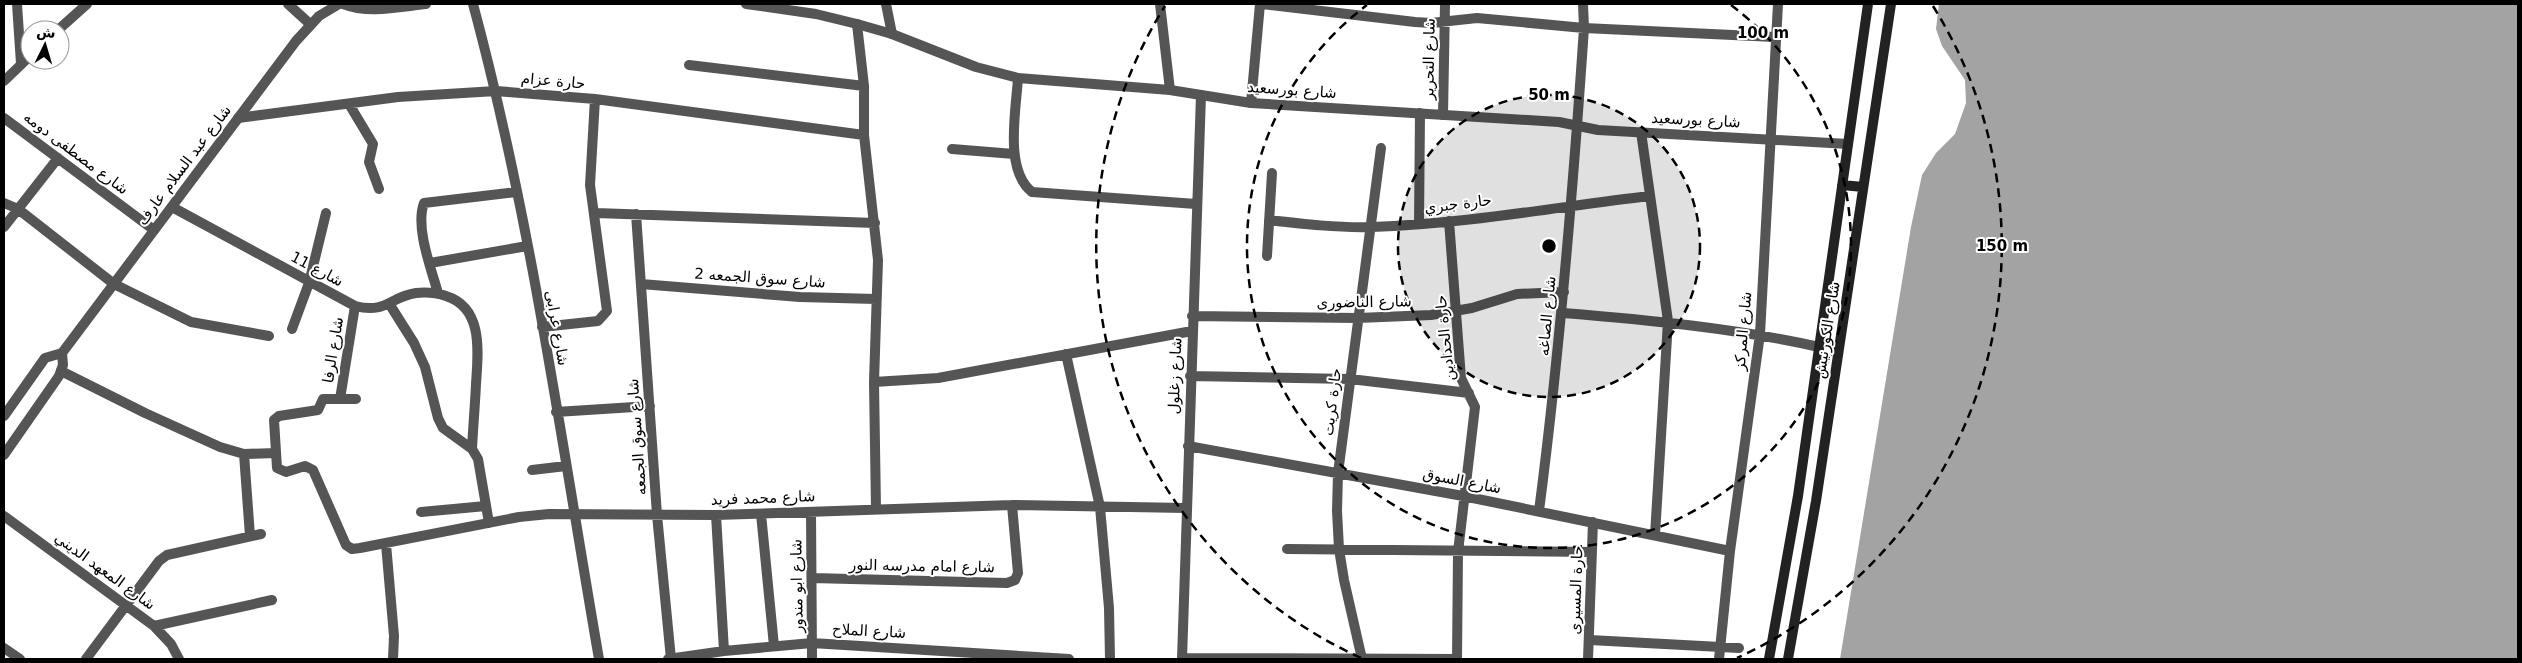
<svg xmlns="http://www.w3.org/2000/svg" width="2522" height="663" font-family="'DejaVu Sans','Noto Sans Arabic',sans-serif">
<rect width="100%" height="100%" fill="#fff"/>
<path fill="#a3a3a3" d="M1939 4H2518V659H1840L1911 227 1922 175 1936 153 1955 134 1966 103 1965 80 1942 46 1936 29Z"/>
<g fill="none" stroke-linecap="round" stroke-linejoin="round">
<path stroke="#555" stroke-width="10" d="M421 512 486 506"/>
<path stroke="#555" stroke-width="10" d="M17 4 21 64
M288 4 310 24
M473 4C531 219 561 440 599 659
M886 4 892 34
M1160 4 1170 90
M1262 4 1415 22 1431 23 1477 18 1584 28 1775 37
M857 24 864 86V135L878 260 874 382 876 509
M58 30 87 4
M689 65 864 86
M1018 78C1016 111 1004 170 1032 192L1196 204
M4 81 30 56
M1251 103 1260 4
M349 104 373 144 369 162 379 189
M1443 115 1445 4
M4 118 154 230
M238 118 398 97 496 91 595 99 864 135
M1641 132 1668 321 1655 535
M952 149 1014 154
M4 203 18 209 114 284 191 322 269 336
M172 207 355 306C387 314 389 297 416 293 426 292 437 293 446 296 484 308 478 353 476 384 475 406 473 428 472 449
M596 213 875 223
M636 214 657 515 671 659
M1269 220C1303 224 1338 228 1372 227 1464 224 1557 207 1649 196
M1449 221 1461 378 1475 407 1458 552 1457 659
M1419 224 1420 113
M4 227 58 158
M1267 256 1272 173
M430 263 527 246
M641 284 800 297 876 299
M438 293C431 268 415 227 424 203L516 192
M390 305 414 343 425 367 438 418 443 428 472 449 478 459 489 523
M1563 313C1649 320 1734 328 1819 347
M1192 316 1358 318 1431 315 1472 308 1517 294 1564 292
M542 327 598 321 607 311 590 185 595 99
M292 329 309 283 326 213
M1066 354 1100 507 1109 608 1110 659
M61 371 145 413 220 447 244 454 276 453
M1190 376 1350 379 1469 393
M874 382 938 378 1192 331
M340 399 355 306
M356 399H323L318 410 279 416 274 420 277 468 286 472 305 466 313 470 346 545 352 549 360 548 519 517 549 514 716 515 1012 505 1186 508
M556 412 650 406
M1188 446 1463 496 1730 551
M244 454 250 536
M532 470 566 466
M1539 511C1560 350 1573 190 1584 28L1583 4
M811 512 812 659
M761 514 774 646
M716 515 724 651
M4 516 154 626 171 644 179 659
M386 544 394 636 393 659
M1287 549 1592 552
M812 578 1007 583 1015 580 1018 573 1012 505
M154 626 272 600
M1590 640 1739 648
M4 648 20 659
M1182 658 1457 659
M86 659 159 561 167 555 261 534
M668 659 724 651 812 643 1069 659
M1182 659 1201 95
M1362 659 1344 580 1339 549 1337 511 1338 473 1381 148
M1588 659 1593 522
M1719 659 1730 551 1760 334 1778 4"/>
<path stroke="#555" stroke-width="10" d="M343 4C369 14 398 7 426 4
M746 4 816 14 857 24 892 34 976 67 1018 78 1170 90 1251 103 1559 122 1598 130 1848 144
M4 416 45 358 62 353
M4 455 59 376 63 365 62 353 296 41 319 16 339 4"/>
<path stroke="#222" stroke-width="10" d="M1842 185 1863 187
M1769 659 1798 496 1868 4
M1788 659 1816 501 1891 4"/>
</g>
<circle cx="1549" cy="246" r="151" fill="#000" fill-opacity=".12"/>
<g fill="none" stroke="#000" stroke-width="2.5" stroke-dasharray="9 6">
<circle cx="1549" cy="246" r="151"/>
<path d="M1731 5A302 302 0 1 1 1367 5"/>
<path d="M1361 658A453 453 0 0 1 1165 6M1933 6A453 453 0 0 1 1737 658"/>
</g>
<g text-anchor="middle" stroke-width="4" stroke-linejoin="round" paint-order="stroke">
<g font-size="15" fill="#000" stroke="#fff">
<text transform="translate(1429 59) rotate(-89)" y="5">شارع التحرير</text>
<text transform="translate(553 81) rotate(5)" y="5">حارة عزام</text>
<text transform="translate(1292 90) rotate(4)" y="5">شارع بورسعيد</text>
<text transform="translate(1696 120) rotate(3)" y="5">شارع بورسعيد</text>
<text transform="translate(76 153) rotate(37)" y="5">شارع مصطفى دومه</text>
<text transform="translate(184 165) rotate(-53)" y="5">شارع عبد السلام عارف</text>
<text transform="translate(1458 204) rotate(-7)" y="5">حارة جبري</text>
<text transform="translate(317 269) rotate(28)" y="5">شارع 11</text>
<text transform="translate(760 278) rotate(4)" y="5">شارع سوق الجمعه 2</text>
<text transform="translate(1364 302) rotate(-1)" y="5">شارع الناضورى</text>
<text transform="translate(1547 316) rotate(-85)" y="5">شارع الصاغه</text>
<text transform="translate(557 328) rotate(80)" y="5">شارع عرابى</text>
<text transform="translate(1827 330) rotate(-81)" y="5">شارع الكورنيش</text>
<text transform="translate(1743 331) rotate(-85)" y="5">شارع المركز</text>
<text transform="translate(1445 338) rotate(-96)" y="5">حارة الحدادين</text>
<text transform="translate(333 350) rotate(-81)" y="5">شارع الرفا</text>
<text transform="translate(1175 376) rotate(-88)" y="5">شارع زغلول</text>
<text transform="translate(1332 402) rotate(-83)" y="5">حارة كريت</text>
<text transform="translate(637 437) rotate(-94)" y="5">شارع سوق الجمعه</text>
<text transform="translate(1462 481) rotate(11)" y="5">شارع السوق</text>
<text transform="translate(763 498) rotate(-2)" y="5">شارع محمد فريد</text>
<text transform="translate(922 566) rotate(1)" y="5">شارع امام مدرسه النور</text>
<text transform="translate(105 571) rotate(36)" y="5">شارع المعهد الديني</text>
<text transform="translate(797 586) rotate(-91)" y="5">شارع ابو مندور</text>
<text transform="translate(1576 590) rotate(-88)" y="5">حارة المسيرى</text>
<text transform="translate(869 631) rotate(3)" y="5">شارع الملاح</text>
</g>
</g>
<circle cx="1549" cy="246" r="8" fill="#000" stroke="#fff" stroke-width="2.5"/>
<g font-size="15" text-anchor="middle" font-weight="bold" fill="#000" stroke="#fff" stroke-width="4" stroke-linejoin="round" paint-order="stroke">
<text x="1763" y="38">100 m</text>
<text x="1549" y="100">50 m</text>
<text x="2002" y="251">150 m</text>
</g>
<rect width="2522" height="663" fill="none" stroke="#000000" stroke-width="10"/>
<g transform="translate(45 45) rotate(5)"><circle r="24" fill="#ffffff" stroke="#999999"/>
<path d="M0-4L9 19L0 12L-9 19Z" fill="#000000"/>
<text y="-8" font-size="14" font-weight="bold" text-anchor="middle" fill="#000000">ش</text>
</g>
</svg>
